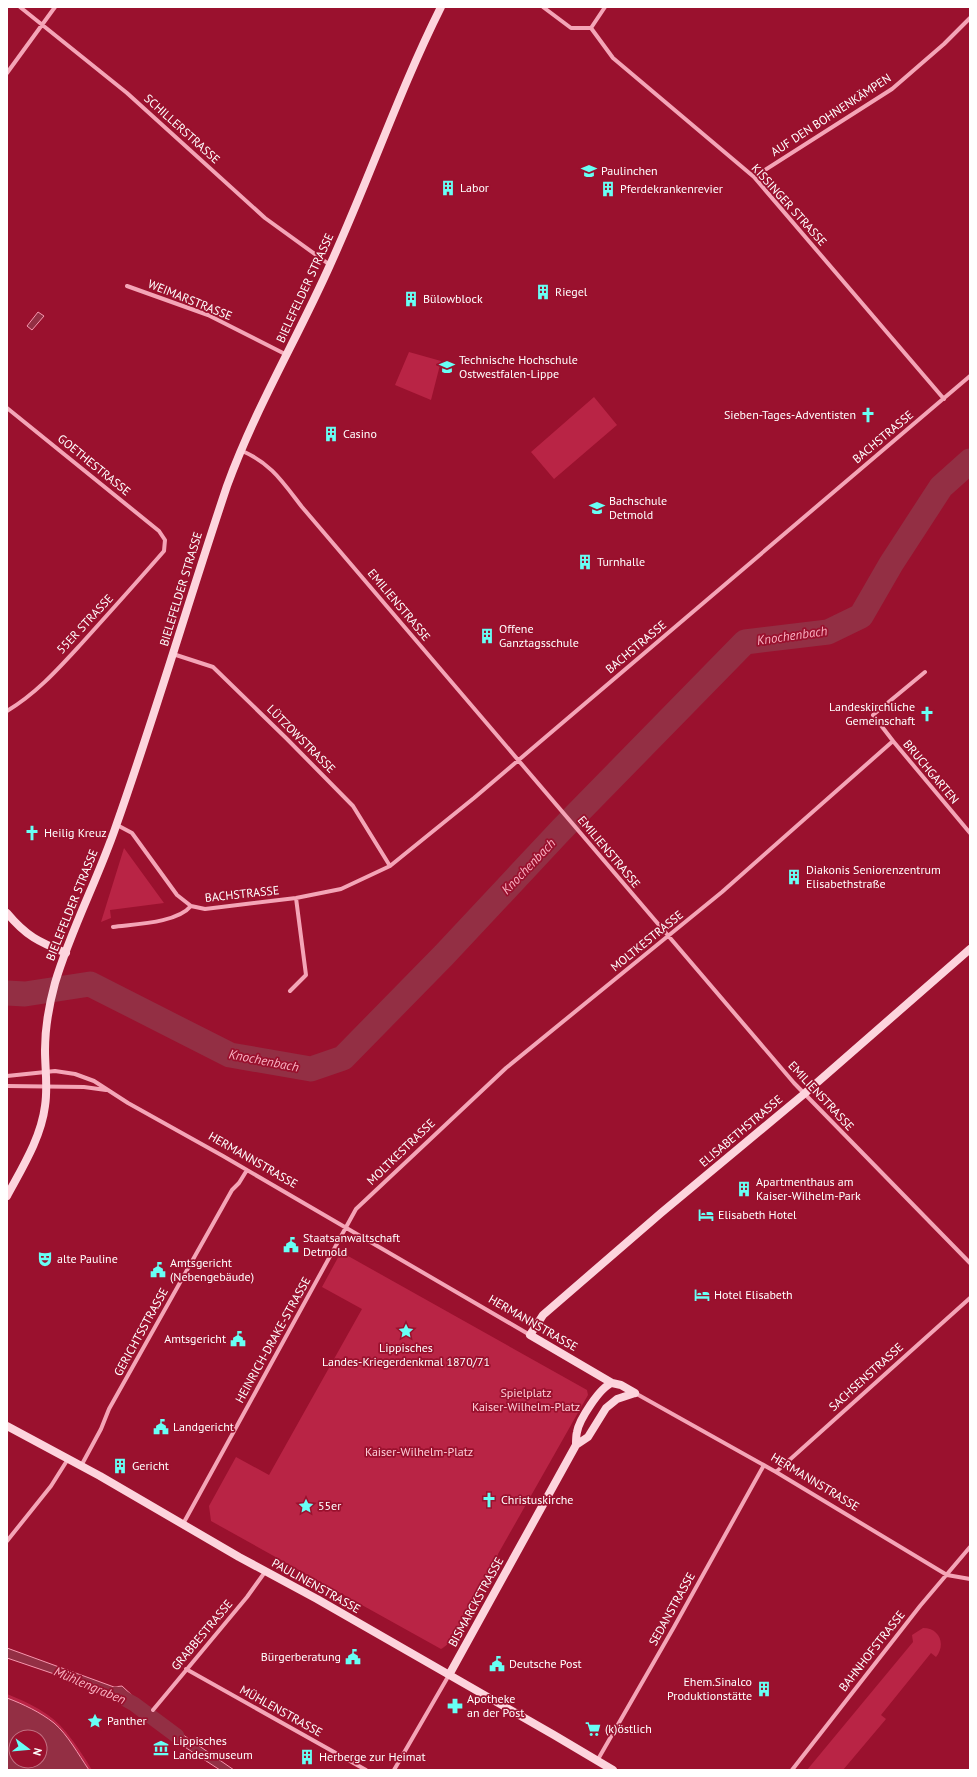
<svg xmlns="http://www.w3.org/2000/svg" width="977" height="1777" font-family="'PT Sans',sans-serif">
<rect width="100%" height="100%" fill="#9a112e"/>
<path fill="#b92445" d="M409 352 441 361 431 400 395 385Z
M594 397 617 425 554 479 531 452Z
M124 848 164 903 110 910 111 918 101 922Z
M341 1252 587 1390 588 1395 498 1554 497 1565C486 1583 458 1642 441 1649L211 1521 209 1506 236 1457 269 1475 362 1309 322 1287Z
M923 1628C940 1628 946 1645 936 1657L931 1653 881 1715 886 1719 843 1770H807L913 1642 912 1635Z
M7 1694C29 1703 51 1713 66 1732 76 1744 84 1757 92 1770H89L64 1734 29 1707 7 1698Z"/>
<path fill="#932f44" stroke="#f796ae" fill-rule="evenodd" d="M38 312 44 316 32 330 27 326Z
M7 1648 114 1687 122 1686 136 1699 130 1707 75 1681 7 1658Z
M7 1698C23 1704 40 1712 54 1723 68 1735 78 1754 89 1770H7ZM16 1737H40V1761H16Z
M163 1721 234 1770H220L157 1729Z"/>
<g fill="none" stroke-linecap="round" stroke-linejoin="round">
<path stroke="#932f44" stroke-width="15" d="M116 1694 134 1704 177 1736"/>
<path stroke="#932f44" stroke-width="25" d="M7 993 25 994 90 984 230 1055 311 1069 343 1058 444 955 561 830 745 642 828 632 861 616 891 564 941 487 970 461"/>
<path stroke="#f4a5b7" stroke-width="4" d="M20 7 127 93 265 218 330 265
M543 7 571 28H591L613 58 754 177 944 399
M591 28 605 7
M7 73 55 7
M754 177 892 89 944 44 970 18
M127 286 208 315 287 355
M7 408 159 531 165 540 164 551C137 582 110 612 82 643 59 668 37 693 7 711
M240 450C271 463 282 481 302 507L794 1083 970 1263
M173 654 213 667 286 738 353 806 390 866
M893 741 970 833
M117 825 132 833 177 895 191 906 205 909 296 898 341 889 390 866 474 798 970 376
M113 927C135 924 177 923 191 906
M290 991 306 975 296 898
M7 1076 55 1071 75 1074 94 1081 128 1103 223 1156 530 1335
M7 1086 84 1087 106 1090
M635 1393 776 1472 947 1575 970 1579
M81 1466 101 1429 109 1409 232 1190 239 1183 247 1170
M776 1472 970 1298
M183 1524 356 1209 506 1068 722 892 893 741 873 715 925 672
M7 1541 51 1486 68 1459
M186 1669 366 1770
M153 1710 247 1597 265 1572
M597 1761 674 1627 764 1465
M394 1770 449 1675
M792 1770 920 1606 970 1547"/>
<path stroke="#fdd4dd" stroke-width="8" d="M7 913C26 936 39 942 66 953
M7 1196C22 1168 41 1138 45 1106 48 1087 45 1069 45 1050 45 1027 49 1005 55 983 71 929 98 879 116 826 156 713 189 599 227 486 255 409 297 339 330 265 369 180 399 91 441 7
M635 1393 621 1385 612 1383 530 1335 543 1315 661 1213 804 1094 970 949
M7 1426 100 1476 239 1557 317 1599 554 1735 613 1770
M576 1445 588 1437 606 1408 617 1399 635 1393
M449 1675 576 1445C576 1440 576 1436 577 1432 579 1420 600 1387 612 1383"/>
</g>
<defs>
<symbol id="school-bare" viewBox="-9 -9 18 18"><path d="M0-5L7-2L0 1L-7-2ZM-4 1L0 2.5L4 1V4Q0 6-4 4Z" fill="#68fff5" stroke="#9a112e" stroke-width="2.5" paint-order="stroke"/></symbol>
<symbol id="building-bare" viewBox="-9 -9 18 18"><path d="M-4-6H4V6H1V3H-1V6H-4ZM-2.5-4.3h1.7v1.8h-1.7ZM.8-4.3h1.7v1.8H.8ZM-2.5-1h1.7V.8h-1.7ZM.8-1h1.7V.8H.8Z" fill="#68fff5" stroke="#9a112e" stroke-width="2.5" paint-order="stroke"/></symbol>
<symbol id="university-bare" viewBox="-9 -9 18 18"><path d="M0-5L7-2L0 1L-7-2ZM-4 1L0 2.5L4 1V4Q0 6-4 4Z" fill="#68fff5" stroke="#9a112e" stroke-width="2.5" paint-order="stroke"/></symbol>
<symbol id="church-bare" viewBox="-9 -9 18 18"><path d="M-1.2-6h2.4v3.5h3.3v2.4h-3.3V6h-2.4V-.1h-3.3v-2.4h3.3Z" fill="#68fff5" stroke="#9a112e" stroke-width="2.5" paint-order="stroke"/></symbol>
<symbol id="hotel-bare" viewBox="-9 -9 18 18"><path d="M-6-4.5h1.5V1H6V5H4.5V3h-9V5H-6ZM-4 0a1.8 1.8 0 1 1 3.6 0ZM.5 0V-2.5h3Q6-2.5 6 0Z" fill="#68fff5" stroke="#9a112e" stroke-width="2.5" paint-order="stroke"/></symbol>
<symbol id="civic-bare" viewBox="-9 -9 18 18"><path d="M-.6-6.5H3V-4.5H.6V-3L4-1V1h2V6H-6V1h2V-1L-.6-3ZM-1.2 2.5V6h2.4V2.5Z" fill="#68fff5" stroke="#9a112e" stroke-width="2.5" paint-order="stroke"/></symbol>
<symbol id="theatre-bare" viewBox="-9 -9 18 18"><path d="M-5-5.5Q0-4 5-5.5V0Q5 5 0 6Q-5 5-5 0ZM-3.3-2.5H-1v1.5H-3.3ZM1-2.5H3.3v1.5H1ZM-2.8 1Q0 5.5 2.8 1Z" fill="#68fff5" stroke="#9a112e" stroke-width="2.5" paint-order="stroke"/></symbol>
<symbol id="sight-bare" viewBox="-9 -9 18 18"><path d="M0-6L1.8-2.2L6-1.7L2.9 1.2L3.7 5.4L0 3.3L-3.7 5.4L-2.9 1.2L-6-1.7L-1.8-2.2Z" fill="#68fff5" stroke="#9a112e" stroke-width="2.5" paint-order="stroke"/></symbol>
<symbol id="pharmacy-bare" viewBox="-9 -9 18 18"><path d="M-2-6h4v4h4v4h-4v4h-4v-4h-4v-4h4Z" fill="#68fff5" stroke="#9a112e" stroke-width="2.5" paint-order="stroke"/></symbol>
<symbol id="supermarket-bare" viewBox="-9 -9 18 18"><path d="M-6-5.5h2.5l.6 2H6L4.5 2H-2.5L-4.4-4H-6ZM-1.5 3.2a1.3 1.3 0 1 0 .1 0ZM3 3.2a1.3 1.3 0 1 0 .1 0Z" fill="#68fff5" stroke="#9a112e" stroke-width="2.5" paint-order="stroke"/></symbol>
<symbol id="museum-bare" viewBox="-9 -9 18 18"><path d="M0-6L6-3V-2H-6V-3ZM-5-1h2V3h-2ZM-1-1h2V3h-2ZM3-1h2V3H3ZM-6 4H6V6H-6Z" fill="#68fff5" stroke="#9a112e" stroke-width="2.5" paint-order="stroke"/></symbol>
</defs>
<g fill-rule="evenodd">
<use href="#school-bare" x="578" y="160" width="22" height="22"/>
<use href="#building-bare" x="437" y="177" width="22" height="22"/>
<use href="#building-bare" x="597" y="178" width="22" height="22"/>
<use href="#building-bare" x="532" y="281" width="22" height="22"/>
<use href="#building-bare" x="400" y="288" width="22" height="22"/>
<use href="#university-bare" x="436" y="356" width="22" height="22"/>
<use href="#church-bare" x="857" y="404" width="22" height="22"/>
<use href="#building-bare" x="320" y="423" width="22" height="22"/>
<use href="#school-bare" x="586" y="497" width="22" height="22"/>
<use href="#building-bare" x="574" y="551" width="22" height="22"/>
<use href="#building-bare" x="476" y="625" width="22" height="22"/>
<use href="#church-bare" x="916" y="703" width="22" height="22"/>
<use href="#church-bare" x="21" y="822" width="22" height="22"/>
<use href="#building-bare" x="783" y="866" width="22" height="22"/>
<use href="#building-bare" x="733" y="1178" width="22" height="22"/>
<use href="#hotel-bare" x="695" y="1204" width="22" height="22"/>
<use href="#civic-bare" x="280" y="1234" width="22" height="22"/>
<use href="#theatre-bare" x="34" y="1248" width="22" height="22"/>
<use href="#civic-bare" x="147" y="1259" width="22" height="22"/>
<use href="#hotel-bare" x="691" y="1284" width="22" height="22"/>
<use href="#sight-bare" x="395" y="1320" width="22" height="22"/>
<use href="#civic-bare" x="227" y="1328" width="22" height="22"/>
<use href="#civic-bare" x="150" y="1416" width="22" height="22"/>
<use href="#building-bare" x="109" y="1455" width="22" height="22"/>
<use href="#church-bare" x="478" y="1489" width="22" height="22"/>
<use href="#sight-bare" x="295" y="1495" width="22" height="22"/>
<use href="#civic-bare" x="342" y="1646" width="22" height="22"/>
<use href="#civic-bare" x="486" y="1653" width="22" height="22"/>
<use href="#building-bare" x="753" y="1678" width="22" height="22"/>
<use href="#pharmacy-bare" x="444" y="1695" width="22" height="22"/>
<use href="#sight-bare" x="84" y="1710" width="22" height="22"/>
<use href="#supermarket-bare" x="582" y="1718" width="22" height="22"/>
<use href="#museum-bare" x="150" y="1737" width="22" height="22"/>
<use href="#building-bare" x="296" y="1746" width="22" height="22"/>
</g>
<g text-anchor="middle" stroke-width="3.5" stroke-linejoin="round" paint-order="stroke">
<g font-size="12" fill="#fff" stroke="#9a112e">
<text transform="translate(831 115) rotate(-33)" y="4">AUF DEN BOHNENKÄMPEN</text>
<text transform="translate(182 129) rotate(42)" y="4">SCHILLERSTRASSE</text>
<text transform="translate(789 205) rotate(48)" y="4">KISSINGER STRASSE</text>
<text transform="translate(305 288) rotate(-65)" y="4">BIELEFELDER STRASSE</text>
<text transform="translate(190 300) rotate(22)" y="4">WEIMARSTRASSE</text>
<text transform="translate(883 437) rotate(-40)" y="4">BACHSTRASSE</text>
<text transform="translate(94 465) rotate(39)" y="4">GOETHESTRASSE</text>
<text transform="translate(181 589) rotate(-73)" y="4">BIELEFELDER STRASSE</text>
<text transform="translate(399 605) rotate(50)" y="4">EMILIENSTRASSE</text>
<text transform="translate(85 624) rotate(-47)" y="4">55ER STRASSE</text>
<text transform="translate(636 647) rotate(-40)" y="4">BACHSTRASSE</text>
<text transform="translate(301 739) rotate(45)" y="4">LÜTZOWSTRASSE</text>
<text transform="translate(931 772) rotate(50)" y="4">BRUCHGARTEN</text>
<text transform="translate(609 852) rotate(50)" y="4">EMILIENSTRASSE</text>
<text transform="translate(242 894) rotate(-6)" y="4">BACHSTRASSE</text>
<text transform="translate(72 905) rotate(-68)" y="4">BIELEFELDER STRASSE</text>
<text transform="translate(647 941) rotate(-39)" y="4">MOLTKESTRASSE</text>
<text transform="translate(821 1096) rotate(47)" y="4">EMILIENSTRASSE</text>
<text transform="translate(741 1131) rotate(-40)" y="4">ELISABETHSTRASSE</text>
<text transform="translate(401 1152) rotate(-44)" y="4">MOLTKESTRASSE</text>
<text transform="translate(253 1160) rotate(30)" y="4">HERMANNSTRASSE</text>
<text transform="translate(533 1323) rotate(30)" y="4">HERMANNSTRASSE</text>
<text transform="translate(141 1332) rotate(-61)" y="4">GERICHTSSTRASSE</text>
<text transform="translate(273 1340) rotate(-61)" y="4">HEINRICH-DRAKE-STRASSE</text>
<text transform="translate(866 1377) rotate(-42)" y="4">SACHSENSTRASSE</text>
<text transform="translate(815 1482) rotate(31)" y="4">HERMANNSTRASSE</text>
<text transform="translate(316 1586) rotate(29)" y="4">PAULINENSTRASSE</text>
<text transform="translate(476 1602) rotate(-61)" y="4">BISMARCKSTRASSE</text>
<text transform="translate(672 1609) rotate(-61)" y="4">SEDANSTRASSE</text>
<text transform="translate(202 1635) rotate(-50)" y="4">GRABBESTRASSE</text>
<text transform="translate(872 1651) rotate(-52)" y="4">BAHNHOFSTRASSE</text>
<text transform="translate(281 1711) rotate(29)" y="4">MÜHLENSTRASSE</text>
</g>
<g font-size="12" fill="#fff" stroke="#9a112e" text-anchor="start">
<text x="601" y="175">Paulinchen</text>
<text x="460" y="192">Labor</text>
<text x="620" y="193">Pferdekrankenrevier</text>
<text x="555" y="296">Riegel</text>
<text x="423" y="303">Bülowblock</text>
<text x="459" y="364">Technische Hochschule<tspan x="459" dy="14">Ostwestfalen-Lippe</tspan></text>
<text x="856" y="419" text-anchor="end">Sieben-Tages-Adventisten</text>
<text x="343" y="438">Casino</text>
<text x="609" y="505">Bachschule<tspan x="609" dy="14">Detmold</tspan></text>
<text x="597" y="566">Turnhalle</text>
<text x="499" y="633">Offene<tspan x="499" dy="14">Ganztagsschule</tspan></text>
<text x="915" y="711" text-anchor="end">Landeskirchliche<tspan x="915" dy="14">Gemeinschaft</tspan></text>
<text x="44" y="837">Heilig Kreuz</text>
<text x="806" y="874">Diakonis Seniorenzentrum<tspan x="806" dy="14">Elisabethstraße</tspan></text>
<text x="756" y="1186">Apartmenthaus am<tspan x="756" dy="14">Kaiser-Wilhelm-Park</tspan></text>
<text x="718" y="1219">Elisabeth Hotel</text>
<text x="303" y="1242">Staatsanwaltschaft<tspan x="303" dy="14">Detmold</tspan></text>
<text x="57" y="1263">alte Pauline</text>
<text x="170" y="1267">Amtsgericht<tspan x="170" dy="14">(Nebengebäude)</tspan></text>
<text x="714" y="1299">Hotel Elisabeth</text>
<text x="226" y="1343" text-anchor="end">Amtsgericht</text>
<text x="406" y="1352" text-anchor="middle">Lippisches<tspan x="406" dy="14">Landes-Kriegerdenkmal 1870/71</tspan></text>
<text x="173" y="1431">Landgericht</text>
<text x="132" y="1470">Gericht</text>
<text x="501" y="1504">Christuskirche</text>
<text x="318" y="1510">55er</text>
<text x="341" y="1661" text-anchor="end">Bürgerberatung</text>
<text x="509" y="1668">Deutsche Post</text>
<text x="752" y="1686" text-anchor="end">Ehem.Sinalco<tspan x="752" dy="14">Produktionstätte</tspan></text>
<text x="467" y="1703">Apotheke<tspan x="467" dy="14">an der Post</tspan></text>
<text x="107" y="1725">Panther</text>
<text x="605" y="1733">(k)östlich</text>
<text x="173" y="1745">Lippisches<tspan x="173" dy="14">Landesmuseum</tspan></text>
<text x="319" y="1761">Herberge zur Heimat</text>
</g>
<g font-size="12" fill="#fecdd8" stroke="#9a112e">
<text x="526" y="1397">Spielplatz<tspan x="526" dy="14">Kaiser-Wilhelm-Platz</tspan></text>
<text x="419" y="1456">Kaiser-Wilhelm-Platz</text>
</g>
<g font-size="13" font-style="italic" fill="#fbb1c2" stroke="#9a112e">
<text transform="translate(792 635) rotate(-8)" y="5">Knochenbach</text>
<text transform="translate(528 866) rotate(-46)" y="5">Knochenbach</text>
<text transform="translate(264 1060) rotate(11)" y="5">Knochenbach</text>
<text transform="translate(90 1685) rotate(23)" y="5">Mühlengraben</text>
</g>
</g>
<rect width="977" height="1777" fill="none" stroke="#ffffff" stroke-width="16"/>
<g transform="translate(28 1749) rotate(106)"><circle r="19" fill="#9a112e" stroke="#c27082"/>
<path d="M0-3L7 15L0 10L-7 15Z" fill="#68fff5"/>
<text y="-6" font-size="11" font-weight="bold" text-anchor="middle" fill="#ffffff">N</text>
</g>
</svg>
